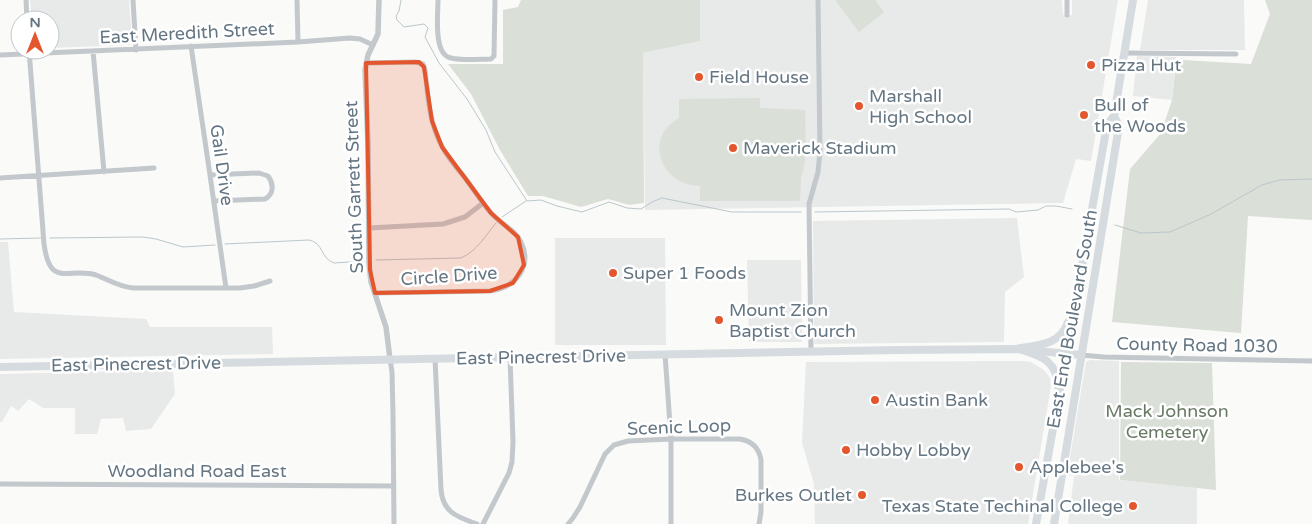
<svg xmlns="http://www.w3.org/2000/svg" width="1312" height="524" font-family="'Varela Round',sans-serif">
<rect width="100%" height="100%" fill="#fafaf8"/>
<path fill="#e8e9e9" d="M30 0H129L132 42 129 45 50 48V20H32Z
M700 0H1062L1063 15H1072V0H1118L1091 161 1076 159 1063 203 645 210 643 53 700 41Z
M1148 0H1244L1245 50H1140Z
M1137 56 1176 57 1172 100 1133 96Z
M1017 218 1024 277 1005 292 1004 342 814 344 813 221Z
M555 238H665L666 345H555Z
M0 242H8L14 312 146 319 150 327H272L273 354 0 359Z
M747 260H801L802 342H749Z
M1090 360 1119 361V480L1197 488V524H1068L1074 476 1067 475 1086 362Z
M1025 361 1031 362 1044 370 1050 378 1051 386 1028 524H815L814 484 802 443 806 362Z
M173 370 175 394 151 429 126 431 123 418 101 419 97 434H75V408H43L29 399 18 411 11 406 2 422H0V374Z"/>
<path fill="#dadfd7" d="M521 0H700V41L643 53 644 203 629 205 608 199 581 207 543 196H528L500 150 471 94 448 64H503V10L518 7Z
M835 0H875L884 12 859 32Z
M1265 0H1312V220L1248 216 1241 333 1112 322 1130 169 1161 133 1172 100 1175 73 1183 60 1251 64 1270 14Z
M760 98V108L805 110 806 151 804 166 801 178 800 201H700V186C662 186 642 138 679 118V99Z
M1121 362 1212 363 1216 490 1120 480Z"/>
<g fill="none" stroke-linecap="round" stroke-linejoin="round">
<path stroke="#bbc7cb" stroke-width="1" d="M401 0 399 11 396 16 397 20 404 27 424 24 428 28 425 37 439 63 467 99 486 130 495 152 527 201 541 200 557 206 582 212 609 202 627 208 641 209 652 202 662 198 732 212H801
M815 212 1009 209 1016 212 1038 210 1046 206H1056L1072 209
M502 217 526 201
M1115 225 1141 233 1170 232 1211 214 1262 185 1279 180 1312 179
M50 238 143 237 156 239 183 247 215 245
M0 239 41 238
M225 244 309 240C324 243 320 258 334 263L364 261
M376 260 461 258C477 251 486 235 496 223"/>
<path stroke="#c3c8cc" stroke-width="5" d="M26 0 27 20
M133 0 136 50
M297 0 298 42
M438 0C438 14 433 55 451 58 463 61 479 59 491 59L494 56 495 0
M1067 0V15
M191 46 210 175 226 288
M29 50 44 244C50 289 68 267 96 275 109 280 119 287 133 288H240L254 286 270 281
M93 51 104 172
M1125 53 1236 54
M0 55 298 42 350 38 360 39 373 45
M366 63 415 62 423 64 425 70C428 97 429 124 443 148 449 160 458 169 466 179 474 190 482 203 491 213 500 224 515 229 521 242 533 267 515 288 490 291L375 293
M210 175 259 173 268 176C274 184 274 194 265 199L214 201
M0 178 154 168
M369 228 443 224 465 217 483 203
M811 352 809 204 818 172 820 151 818 0
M665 354 671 439V524
M1081 355 1104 357 1312 361
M435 358 441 490C443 513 458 517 477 524
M390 359 392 372 393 414 394 524
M0 484 394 486
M483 524 509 473 512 462 513 442 510 357
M568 524 573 518 580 507 605 454 614 445 628 441 671 439H740C752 441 759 448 761 460V512L759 524"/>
<path stroke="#c3c8cc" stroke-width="5.5" d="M379 0 378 34 368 55 365 70 368 145 369 264 371 282 386 327 390 359"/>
<path stroke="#d6dbdf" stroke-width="8" d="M0 367 898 350 1016 349 1081 355"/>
<path stroke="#d6dbdf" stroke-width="8" d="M1016 349C1037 345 1060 346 1068 322
M1022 350C1042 356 1057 362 1058 386
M1036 524 1107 125 1114 116 1133 0
M1054 524 1119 126 1114 116"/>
</g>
<path fill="#e4572e" fill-opacity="0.2" stroke="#e4572e" stroke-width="4" stroke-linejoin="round" d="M419 62 424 67 432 121 442 147 491 213 518 237 524 265 513 283 490 291 375 293 370 270 366 63Z"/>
<g fill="#e4572e" stroke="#fff" stroke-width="2">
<circle cx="1091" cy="65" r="5"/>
<circle cx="699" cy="77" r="5"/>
<circle cx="859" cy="106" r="5"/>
<circle cx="1084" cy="115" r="5"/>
<circle cx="733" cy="148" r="5"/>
<circle cx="613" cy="273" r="5"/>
<circle cx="719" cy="320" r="5"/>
<circle cx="875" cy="400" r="5"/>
<circle cx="846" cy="450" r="5"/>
<circle cx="1019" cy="467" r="5"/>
<circle cx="862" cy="495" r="5"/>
<circle cx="1133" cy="506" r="5"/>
</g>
<g text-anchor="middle" stroke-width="5" stroke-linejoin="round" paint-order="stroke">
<g font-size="18" fill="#657683" stroke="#fff">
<text transform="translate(187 33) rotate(-3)" y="6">East Meredith Street</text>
<text transform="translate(222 165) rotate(82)" y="6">Gail Drive</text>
<text transform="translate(354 187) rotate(-92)" y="6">South Garrett Street</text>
<text transform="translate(449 276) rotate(-4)" y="6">Circle Drive</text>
<text transform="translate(1072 319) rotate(-80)" y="6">East End Boulevard South</text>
<text transform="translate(1197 345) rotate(1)" y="6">County Road 1030</text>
<text transform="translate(541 357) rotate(-1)" y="6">East Pinecrest Drive</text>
<text transform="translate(136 364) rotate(-1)" y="6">East Pinecrest Drive</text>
<text transform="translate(679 427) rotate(-2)" y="6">Scenic Loop</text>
<text x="197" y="477">Woodland Road East</text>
</g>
<g font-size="18" fill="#657683" stroke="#fff" text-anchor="start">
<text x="1101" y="71">Pizza Hut</text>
<text x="709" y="83">Field House</text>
<text x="869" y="102">Marshall<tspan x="869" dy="21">High School</tspan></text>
<text x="1094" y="111">Bull of<tspan x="1094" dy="21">the Woods</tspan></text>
<text x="743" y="154">Maverick Stadium</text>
<text x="623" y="279">Super 1 Foods</text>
<text x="729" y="316">Mount Zion<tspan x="729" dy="21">Baptist Church</tspan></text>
<text x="885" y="406">Austin Bank</text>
<text x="856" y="456">Hobby Lobby</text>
<text x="1029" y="473">Applebee's</text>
<text x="852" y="501" text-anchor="end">Burkes Outlet</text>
<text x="1123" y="512" text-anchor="end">Texas State Techinal College</text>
</g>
<g font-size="18" fill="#687a64" stroke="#fff">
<text x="1167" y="417">Mack Johnson<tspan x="1167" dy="21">Cemetery</tspan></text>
</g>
</g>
<g transform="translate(35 35)"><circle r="24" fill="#ffffff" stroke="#c1c8cd"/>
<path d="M0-4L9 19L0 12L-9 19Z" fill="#e4572e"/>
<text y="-8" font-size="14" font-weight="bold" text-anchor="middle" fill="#657683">N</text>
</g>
</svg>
